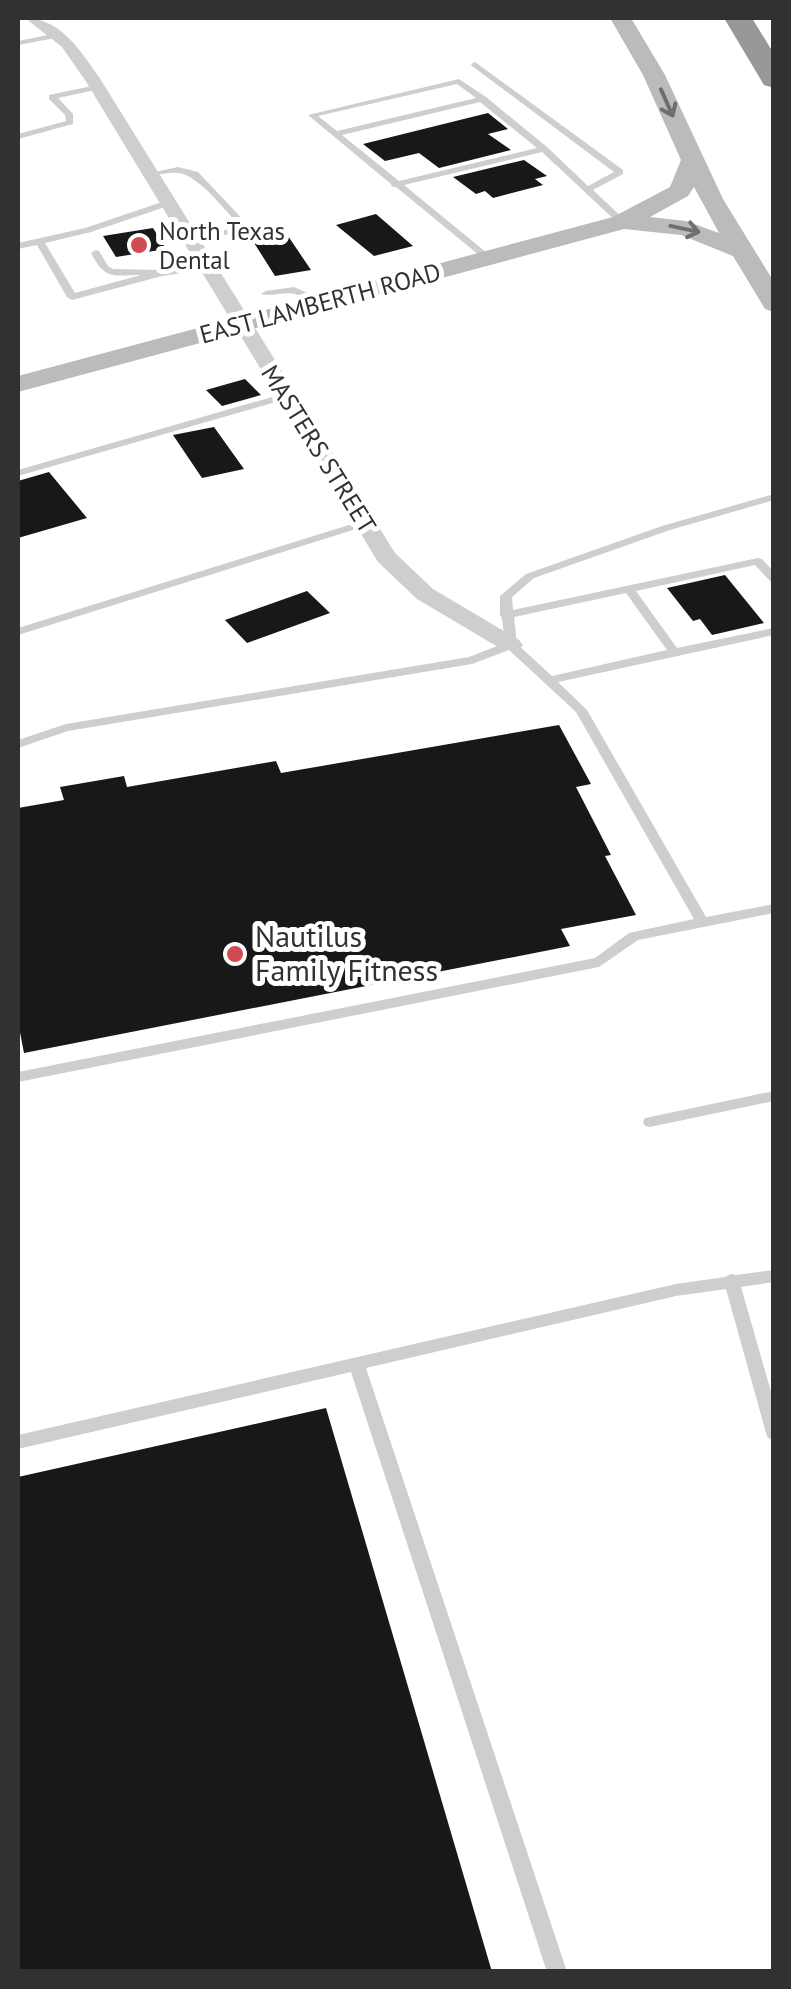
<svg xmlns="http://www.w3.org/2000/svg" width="791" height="1989" font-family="'PT Sans',sans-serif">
<rect width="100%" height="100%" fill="#fff"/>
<path fill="#181818" d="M488 113 508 129 488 134 511 150 439 168 419 153 385 161 363 144Z
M524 160 547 176 535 179 543 185 493 198 485 191 476 194 453 177Z
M376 214 413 246 374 256 336 225Z
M153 228 166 249 116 257 103 236Z
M286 233 311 270 275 276 251 238Z
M245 379 261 395 222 406 206 390Z
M214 427 244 469 202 478 173 435Z
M49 472 87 518 18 538V481Z
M725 575 764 623 712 635 700 619 693 621 667 588Z
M307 591 330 613 247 643 225 620Z
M559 725 591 784 576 787 611 855 605 856 636 915 561 929 570 946 24 1053 18 1022V808L64 800 60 787 124 776 127 787 276 761 281 773Z
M326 1408 492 1972H18V1477Z"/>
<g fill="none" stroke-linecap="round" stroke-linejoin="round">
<path fill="#cecece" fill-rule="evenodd" d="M58 33H61V37L18 45V41Z
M475 62 623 170V174L593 190 625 220V224H619L542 152 404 185 493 258 485 260 396 187H392L391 184 308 115 459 79 486 97 547 147 588 186 614 172 472 66 471 64ZM457 84 476 98 337 131 318 116ZM480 102 537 148 399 181 342 135Z
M97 85H100V89L58 98 73 114V124L18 139V134L66 121 65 115 49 99V95Z
M178 167 198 172 250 227V231L187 241V237L241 227C227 213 198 174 178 173 166 172 156 177 146 174Z
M168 200 171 201V205L91 232 45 243 75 293 141 275C113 275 106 281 91 253L96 250 99 251 108 266 113 269 161 270 207 264 210 265V269L162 276 72 300 67 297 37 245 18 249V243L85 228Z
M294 287 325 301 327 303C312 307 309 297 295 294 284 291 272 297 261 294L266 291Z
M286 393 290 394V398L18 476V470Z
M774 494V500L670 530 534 578 512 597 513 610 758 558 762 559 774 572V582L770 581 755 565 636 591 677 648 774 628V635L558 682 587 710 706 917 774 904V913L638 940 599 967 18 1082V1072L595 958 629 933 694 919 576 712 509 650 472 664 68 731 18 748V740L66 724 469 657 505 643 502 618 500 615V596L526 574 662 526ZM626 593 667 650 552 676 517 644 514 617Z
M365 520 370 523 369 525 18 635V628Z
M774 1091V1101L650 1127 645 1126 643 1122 645 1118 650 1117Z
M774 1270V1282L741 1287 774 1402V1440L768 1438 766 1433 726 1289 676 1296 366 1368 567 1972H547L351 1372 18 1449V1435L676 1284 725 1277 731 1274 736 1275Z"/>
<path fill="#cecece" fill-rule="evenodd" d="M25 18C60 18 80 50 99 77L395 553 433 589 519 640 523 645 519 650H503L417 599 378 562 85 80 62 47Z"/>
<path fill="#bbb" fill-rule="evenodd" d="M610 18H631L665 75 723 199 774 282V312L765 309 733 256 681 235 624 229 18 392V376L613 217 670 187 681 160 643 75ZM694 187 719 233 686 221 650 217 688 196Z"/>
<path fill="#989898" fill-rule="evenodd" d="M724 18H752L774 54V88L764 85Z"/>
</g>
<defs><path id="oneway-shaft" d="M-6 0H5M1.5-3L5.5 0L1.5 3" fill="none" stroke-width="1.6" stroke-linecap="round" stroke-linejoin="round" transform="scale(2.5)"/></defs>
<g stroke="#6f6f6f">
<use href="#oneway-shaft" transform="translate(667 103) rotate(66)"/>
<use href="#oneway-shaft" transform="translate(685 229) rotate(12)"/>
</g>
<g fill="#d14b50" stroke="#fff" stroke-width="4">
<circle cx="139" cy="245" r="10"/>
<circle cx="235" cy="954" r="10"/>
</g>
<g text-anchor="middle" stroke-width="10" stroke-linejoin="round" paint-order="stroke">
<g font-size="25" fill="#313131" stroke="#fff" text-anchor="start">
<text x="159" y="240">North Texas<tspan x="159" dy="29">Dental</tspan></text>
</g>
<g font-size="25" fill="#313131" stroke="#fff">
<text transform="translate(320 303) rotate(-15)" y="9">EAST LAMBERTH ROAD</text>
<text transform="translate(319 449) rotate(58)" y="9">MASTERS STREET</text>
</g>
<g font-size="30" fill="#313131" stroke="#fff" text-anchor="start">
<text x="255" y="947">Nautilus<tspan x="255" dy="34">Family Fitness</tspan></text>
</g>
</g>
<rect width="791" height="1989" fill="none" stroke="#313131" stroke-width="40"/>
</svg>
